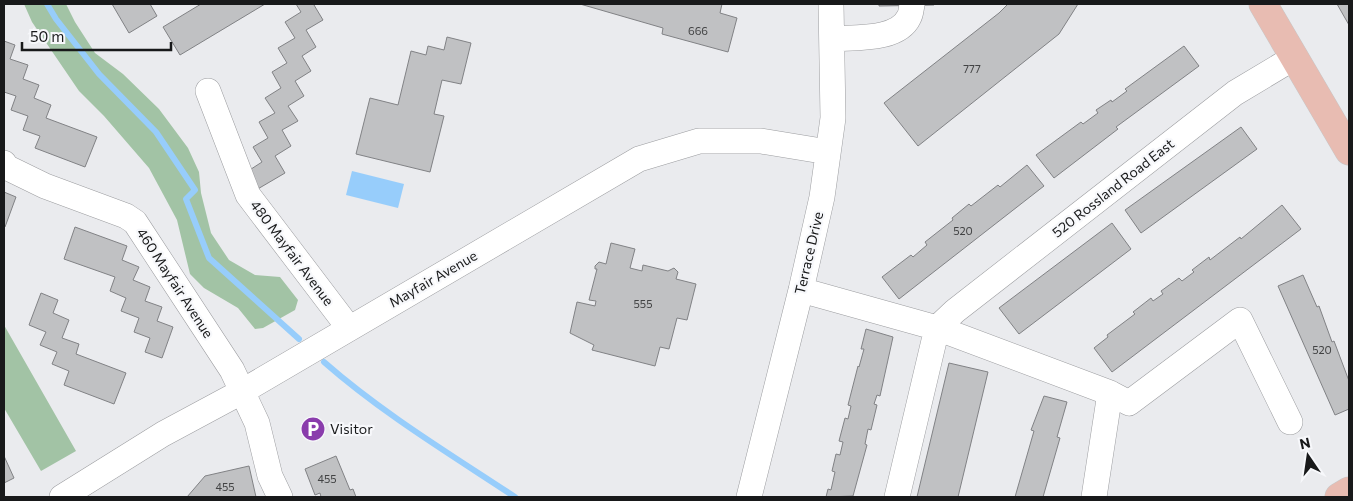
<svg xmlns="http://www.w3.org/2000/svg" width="1353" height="501" font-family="Commissioner,sans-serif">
<rect width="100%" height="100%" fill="#eaebee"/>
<path fill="#a2c3a5" d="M24 4H66L75 22 95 53 123 74 159 109 188 148 199 172 201 193 211 233 229 260 255 275 280 277 298 300 295 310 263 328 255 329 238 308 204 288 190 274 177 220 149 168 104 116 79 91 32 22Z
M4 325 76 451 41 471 4 408Z"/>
<path fill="#97cdfb" d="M352 171 404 184 398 208 346 195Z"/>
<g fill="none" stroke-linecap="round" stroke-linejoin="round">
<path stroke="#97cdfb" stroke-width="6" d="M47 4 56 19 99 74 156 132 195 190 186 199 209 258 299 339
M324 362C382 413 450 454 515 497"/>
</g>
<path fill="#c0c1c3" stroke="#818285" d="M112 4H150L157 16 129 33Z
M201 4H265L180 55 163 27Z
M296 4H316L314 5 323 20 306 30 316 47 302 56 311 71 295 81 304 96 288 106 298 121 282 130 291 146 275 156 285 173 256 190 245 173 262 162 253 147 268 138 259 122 275 113 265 98 281 88 272 72 287 63 278 48 295 38 285 22 301 12Z
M580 4H722L720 13 737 18 728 52 662 34 663 28Z
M879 4H934V5L879 6Z
M1008 4H1078L1059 34 918 146 884 103 999 13Z
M1337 4H1349V25Z
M447 37 471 43 461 84 442 80 434 114 444 116 430 172 356 154 370 98 398 105 411 51 426 55 428 46 444 50Z
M4 41 15 45 10 59 28 65 23 79 39 85 34 98 51 105 46 118 97 137 85 167 35 148 40 136 23 130 28 116 11 110 16 96 4 92Z
M1184 46 1199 66 1116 127 1118 129 1054 178 1036 155 1081 122 1083 124 1098 113 1096 110 1111 100 1112 102 1127 91 1125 89Z
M1241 127 1257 149 1141 233 1125 210Z
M1027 165 1044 186 899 299 882 277 911 255 913 257 927 245 925 242 953 220 952 218 969 204 971 206 998 185 1000 187Z
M4 192 16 197 5 227H4Z
M1282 205 1301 229 1112 372 1094 348 1108 337 1107 335 1135 314 1133 312 1151 298 1153 301 1163 294 1161 291 1179 278 1182 281 1194 272 1192 270 1209 257 1210 260 1240 237 1241 239Z
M1112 223 1131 249 1019 334 999 308Z
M75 227 127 246 122 260 139 267 133 280 150 287 145 301 162 307 157 321 173 327 162 358 145 352 150 338 134 332 139 318 121 311 126 298 110 291 115 277 64 259Z
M611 243 635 249 630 268 642 271 643 265 668 271 674 268 678 272 676 279 696 284 687 320 677 318 669 349 660 347 655 366 592 350 594 345 570 333 577 302 595 306 596 301 589 300 597 269H595V266L599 262 606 264Z
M1303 275 1317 307 1319 306 1332 342 1334 341 1349 381V409L1335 415 1278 286Z
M41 293 58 300 53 313 69 320 62 338 79 344 76 354 126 373 114 404 64 385 69 371 52 364 57 352 40 345 46 332 29 325Z
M866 329 893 337 880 396 877 395 874 404 877 405 871 430 868 429 865 444 867 445 853 496 826 497 828 489 831 490 835 472 832 471 836 454 840 455 843 442 839 441 845 418 848 419 851 406 848 405 858 366 859 367 864 349H861Z
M949 363 988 372 958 497H917Z
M1044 396 1067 402 1057 437 1060 438 1043 497H1015L1034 431 1031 430Z
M4 456 14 478 4 483Z
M336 456 350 490 353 489 356 497H321L320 493 315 495 305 469Z
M249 466 256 497H187L205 476Z"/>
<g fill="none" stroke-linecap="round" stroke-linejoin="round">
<defs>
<path id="minor" d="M832 39C854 37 898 41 909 17 911 14 911 9 912 5
M208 91 248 195 349 328
M4 163 6 167 45 186 126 216 135 222 232 370 257 423 270 476 280 497
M801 290 937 328 1110 393
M62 497 163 434 243 391 639 159 699 141H761L828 152
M749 497 801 290 822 197 833 118 831 4
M897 497 937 328 955 311 1235 93 1295 57
M1094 497 1110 393 1129 403 1240 320 1290 422"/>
<path id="major" d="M1263 4 1349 151
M1339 497 1349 491"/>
</defs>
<use href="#minor" stroke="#9c9da0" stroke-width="26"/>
<use href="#major" stroke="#c8c8c8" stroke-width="29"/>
<use href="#minor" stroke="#fff" stroke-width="25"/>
<use href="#major" stroke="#e8bcb2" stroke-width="28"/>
</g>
<defs>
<symbol id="parking-disc" viewBox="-11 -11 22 22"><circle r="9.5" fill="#8a3cac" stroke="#f7f8fb"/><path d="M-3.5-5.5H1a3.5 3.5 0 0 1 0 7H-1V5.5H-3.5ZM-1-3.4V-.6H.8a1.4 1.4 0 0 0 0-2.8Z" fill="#fff"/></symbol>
</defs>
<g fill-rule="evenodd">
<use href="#parking-disc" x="299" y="415" width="28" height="28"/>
</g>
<g text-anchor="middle" stroke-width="4.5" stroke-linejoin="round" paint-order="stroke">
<g font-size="11" fill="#424344">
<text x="698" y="35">666</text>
<text x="972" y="73">777</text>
<text x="963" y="235">520</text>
<text x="643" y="308">555</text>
<text x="1322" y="354">520</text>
<text x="327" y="483">455</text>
<text x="225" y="491">455</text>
</g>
<g font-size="14" fill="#18191a" stroke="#f7f8fb">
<text transform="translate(1113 188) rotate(-38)" y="5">520 Rossland Road East</text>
<text transform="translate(292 253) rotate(53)" y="5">480 Mayfair Avenue</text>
<text transform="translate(809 253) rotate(-77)" y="5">Terrace Drive</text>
<text transform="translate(433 279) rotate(-30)" y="5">Mayfair Avenue</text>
<text transform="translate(175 283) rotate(57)" y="5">460 Mayfair Avenue</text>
</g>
<g font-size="14" fill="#18191a" stroke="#f7f8fb" text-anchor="start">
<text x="330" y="434">Visitor</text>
</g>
</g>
<rect width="1353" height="501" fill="none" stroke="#18191a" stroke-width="10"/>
<g transform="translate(1308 456) rotate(347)" stroke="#f7f8fb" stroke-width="4" paint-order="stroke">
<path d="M0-4L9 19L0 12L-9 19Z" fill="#18191a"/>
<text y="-8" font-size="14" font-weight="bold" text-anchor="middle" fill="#18191a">N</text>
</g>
<path d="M22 42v8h149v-8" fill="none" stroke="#18191a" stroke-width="2.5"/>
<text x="30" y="42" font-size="15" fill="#18191a" stroke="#f7f8fb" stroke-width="4" paint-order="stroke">50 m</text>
</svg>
